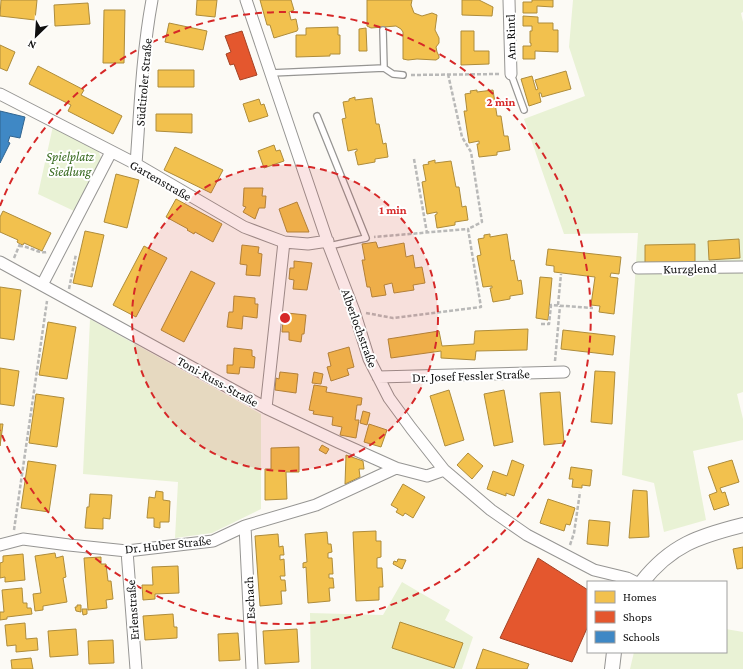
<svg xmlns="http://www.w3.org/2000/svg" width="743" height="669" font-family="'Crimson Pro',serif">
<rect width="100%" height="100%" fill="#fcfaf5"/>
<path fill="#e9f2d5" d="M573 0H743V12L741 13 743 22V392L737 394 743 419V440L693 451 706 520 664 532 654 483 622 475 638 233 564 234 524 119 585 96 569 47Z
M53 126 98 150 101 158 74 211 38 194Z
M90 319 261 414V509L212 533 175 538 178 482 83 474Z
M402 582 450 610 445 620 473 637 462 669H311L310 613 383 615Z
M726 629 743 632V669H630L634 652H726Z"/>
<path fill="#f2c14e" stroke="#ae8c3b" d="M1 0H37L35 20 0 16Z
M197 0H217L215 17 196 15Z
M260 0H291L294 10 289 12 291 20 296 19 298 29 297 31 274 38 270 25H267Z
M367 0H412L411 5 414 13 422 16 432 13 437 15 435 30 439 38V43L436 47 437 52 439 56V58L436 60 417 59 408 60 403 59V32L401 29 396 26 371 28 367 26Z
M462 0H479L493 7 492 16 462 15Z
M532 0H553V7L537 6V13H523V2H532Z
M88 3 90 24 55 26 54 5Z
M104 10H125L124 63H103Z
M523 16 538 17V23H553V30H558V52L535 51V59H523V46H531V43H530V31H532V26H523Z
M169 23 207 31 203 50 165 42Z
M338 27V35H340V54H330V56L296 57V35H306V28Z
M366 28 367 51H359V29Z
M461 31H474V51H489V64L461 65Z
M0 45 15 52 7 71 0 68Z
M38 66 84 90 81 95 122 116 113 134 68 111 71 105 29 84Z
M158 70H194V87H158Z
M566 71 571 89 542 97 541 93H539L541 102 529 106 521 79 532 76 536 90 538 89 535 80Z
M477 90V92L493 90 497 116H501L504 136H508L510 150 497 152V155L479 157 477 144H479V141L469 143 464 111H467L465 94 471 93 470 91Z
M355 97V100L372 98 376 124H379L383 144 386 143 388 157 375 159V162L358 165 355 152 357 151V149L348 151 342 119 346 118 343 102 349 101V99Z
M259 99 261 105 264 104 268 116 249 122 243 104Z
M156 114H192V133L156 131Z
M274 145 276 151 280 150 284 161 264 168 258 151Z
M175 147 223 170 211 193 164 170Z
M435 160V163L451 161 456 187H459L462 207 466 206 468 220 455 222V225L437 228 435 215 437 214V212L427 214 422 182 426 181 423 165 429 164 428 162Z
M116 174 139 180 127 228 104 222Z
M244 188H263L262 196H266L265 208H259L255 219 243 212 246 207 243 206Z
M176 199 222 224 213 242 195 232 194 234 187 230 188 229 166 217Z
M297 202 309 232H287L279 209Z
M3 211 51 233 42 251 24 243 23 245 20 244 17 242 18 240 0 232V217Z
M85 231 104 235 92 287 73 283Z
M490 234V237L507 234 511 261 514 260 518 281 521 280 523 294 510 296V299L493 302 490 288H492V286L483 287 477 256 481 255 478 239 484 238V235Z
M739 239 740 258 709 260 708 241Z
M376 242 378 248 404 243 406 257 413 255 415 268 422 267 425 283 413 285 414 290 394 293 392 283 384 285 386 295 372 297 370 287H367L362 260H365L362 244Z
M695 244V263L645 264V245Z
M242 245 259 247 258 253 262 254 260 276 246 275 247 265 240 264Z
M144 246 167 258 136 317 113 305Z
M548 249 621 257 619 274 611 273 610 277 618 278 614 314 599 312 600 306 591 305 595 277 554 272V266L546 265Z
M294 261 312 263 307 290 293 289 294 280 289 279 290 268H294Z
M191 271 215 283 184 342 161 330Z
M540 277 552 278 548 320 536 318Z
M0 287 21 290 14 340 0 338Z
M234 296 255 298V304H258L257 318 243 316 242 329 227 327 229 312H233Z
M287 313 306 315 304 334H302L301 342 289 340V332H282L283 320H286Z
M48 322 76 327 67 379 39 375Z
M528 329 527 350 476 351 475 360 441 358V351L391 358 388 339 439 331 442 346 474 344 475 331Z
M563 330 615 336 613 355 561 349Z
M349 347 354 367 347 369 349 375 331 381 327 367 331 366 328 353Z
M234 348 252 350V356L255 357 254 368 240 367 239 374 227 373V365H233Z
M0 368 19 371 14 406 0 404Z
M595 371 615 372 612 424 591 422Z
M280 372 298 374 296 393 275 390 276 378 279 379Z
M314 372 323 374 321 384 312 383Z
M314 385 327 387 326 392 362 398 361 405H357L355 420H359L356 438 340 435 342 427 332 425 333 417 313 414 314 411 309 410Z
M449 390 464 440 445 446 430 396Z
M504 390 513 442 494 446 484 394Z
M560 392 564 443 544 445 540 393Z
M36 394 64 398 57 447 29 443Z
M363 411 370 413 367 425 360 423Z
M0 424H3L0 446Z
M369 424 387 430 381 447 364 442Z
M322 445 329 449 326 454 319 450Z
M299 447V472H286L287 499 265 500V469H271V448Z
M468 453 483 466 472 479 457 465Z
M346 455 363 461 364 469H359L360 477 345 484Z
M512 460 524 465 514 496 506 493V496L487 489 493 471 507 476Z
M732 460 739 482 720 488 722 493 725 492 729 505 714 510 709 495 717 492 708 467Z
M28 461 56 465 49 512 21 508Z
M571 467 592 470 590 486 582 485V488L572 487 573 479H569Z
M403 484 425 497 413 518 405 513 403 516 396 512 398 509 391 505Z
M633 490 647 491 649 537 629 538Z
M156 491 163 492V500L170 501 169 522H160V528L154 527V518H147L149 497 155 498Z
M90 494 112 495 110 519 103 518V529L85 528 87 507H89Z
M548 499 575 508 570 525 566 524 564 531 540 523Z
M589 520 610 522 608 546 587 544Z
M376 531V541H381V557L377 558V568H382L383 587H379V600L356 601 353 532Z
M327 532 328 544H331L332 552 328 553V558H332L333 574H329V578H333L334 588H329L330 601 308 603 306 567 303 568V563L307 562 305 534Z
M278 534 279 547 283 546 284 555H280V560L284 559 285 576H280L281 580H285L286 591H281L282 604 260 606 255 536Z
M743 547V568L737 569 733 549Z
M55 553 56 558 63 556 66 577 63 578 67 602 43 606V610L35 611 33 594 41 593 35 556Z
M23 554 25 580 5 582V577L0 578V563L3 562V556Z
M101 557V564H106L108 581H111L113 599 106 600 107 608 88 610 84 558Z
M398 559 406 560 402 569 393 564 394 561 397 562Z
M178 566 179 593 155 594V599L143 600 142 585H153L152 567Z
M22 588 23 603H27V608H31L32 614 7 617V619L0 620V612H4L2 590Z
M77 605H81V612L76 611 75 607H77Z
M82 609H87V614L83 615Z
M173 614 174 627H177V638L145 640 143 616Z
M400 622 463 643 454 668 392 648Z
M25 623 26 639 37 638 38 650 16 652V645L7 646 5 625Z
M76 629 78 655 50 657 48 631Z
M297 629 299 662 265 664 263 631Z
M238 633 240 660 219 661 218 634Z
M113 640 114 663 89 664 88 641Z
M483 649 529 664 527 669H476Z
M31 658 33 669H12L11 660Z"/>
<path fill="#e4572e" stroke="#a44225" d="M242 31 257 75 240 80 234 64 230 65 226 54 231 52 225 36Z
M538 558 588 590V626L572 662 500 638Z"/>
<path fill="#3f88c5" stroke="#31648f" d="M0 111 25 117 20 138 10 136 8 142 10 143 0 163Z"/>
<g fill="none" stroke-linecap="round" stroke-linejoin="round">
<defs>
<path id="service" d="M383 30 384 68
M271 73 384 68 393 74 403 75
M511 74 524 110
M317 116 366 238 329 246"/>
<path id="minor" d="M246 0 329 246 354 311 369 359 389 398 411 428 444 470 491 510 527 535 594 570 627 578 635 582
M509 0 511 74
M0 94 136 164 244 227 284 242 308 244 328 241
M136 164C140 110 142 54 152 0
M0 262 266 408 338 442 396 468 427 476 444 470
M638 268 743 267
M42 285 111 152
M378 377 564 372
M266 408 284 242
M245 526 252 669
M0 545 23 539 69 545 127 551 213 541 245 526 316 505 396 468
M127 551 136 669"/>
<path id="tertiary" d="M642 582C671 545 699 536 743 525
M612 669 614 652"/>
</defs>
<use href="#service" stroke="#969593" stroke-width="8"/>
<use href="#minor" stroke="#969593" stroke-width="13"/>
<use href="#tertiary" stroke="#969593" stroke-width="16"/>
<path stroke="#b9b9b8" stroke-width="2.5" stroke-dasharray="4 2" stroke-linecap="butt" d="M448 74 462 137 471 152 482 222 468 229
M411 75 500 74
M414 159 427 233
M19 246C29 246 39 254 47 252
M14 258 20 244
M69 289 76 254
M558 305 561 274
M366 313 393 318 481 307 468 229 374 237
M541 324H549L551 305 593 308
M555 361 560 306
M14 530 47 301
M570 545 574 533 580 492"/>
<use href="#service" stroke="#fffefe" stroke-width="5.5"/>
<use href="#minor" stroke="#fffefe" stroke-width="11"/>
<use href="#tertiary" stroke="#fffefe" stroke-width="14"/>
</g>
<circle cx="285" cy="318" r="153" fill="#d62828" fill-opacity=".12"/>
<g fill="none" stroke="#d62828" stroke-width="2" stroke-dasharray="7 5">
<circle cx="285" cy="318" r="153"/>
<path d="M0 206A306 306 0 1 1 0 430"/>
</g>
<g text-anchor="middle" stroke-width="4" stroke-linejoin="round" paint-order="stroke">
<g font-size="13" fill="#101010" stroke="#fff">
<text transform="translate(510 37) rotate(-91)" y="5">Am Rintl</text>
<text transform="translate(143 82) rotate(-85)" y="5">Südtiroler Straße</text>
<text transform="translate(161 180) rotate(30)" y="5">Gartenstraße</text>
<text transform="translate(690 268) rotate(-1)" y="5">Kurzglend</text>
<text transform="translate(360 328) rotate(70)" y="5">Alberlochstraße</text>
<text transform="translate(471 375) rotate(-2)" y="5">Dr. Josef Fessler Straße</text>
<text transform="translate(218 381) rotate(29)" y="5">Toni-Russ-Straße</text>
<text transform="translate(168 544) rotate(-6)" y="5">Dr. Huber Straße</text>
<text transform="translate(249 598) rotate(-93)" y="5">Eschach</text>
<text transform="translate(132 610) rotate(-94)" y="5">Erlenstraße</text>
</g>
<g font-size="13" font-style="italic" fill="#36691e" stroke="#fff">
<text x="70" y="161">Spielplatz<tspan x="70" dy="15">Siedlung</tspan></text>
</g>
</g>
<circle cx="285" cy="318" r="6" fill="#d62828" stroke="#fff" stroke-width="2"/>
<g font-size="12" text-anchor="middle" font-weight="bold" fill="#d62828" stroke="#fff" stroke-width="4" stroke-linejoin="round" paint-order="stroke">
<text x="501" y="106">2 min</text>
<text x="393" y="214">1 min</text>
</g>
<rect x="587" y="581" width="140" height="72" fill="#ffffff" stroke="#9f9f9f"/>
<rect x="595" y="591" width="20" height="12" fill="#f2c14e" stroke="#9f9f9f"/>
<text x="623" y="601" font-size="12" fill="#101010">Homes</text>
<rect x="595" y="611" width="20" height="12" fill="#e4572e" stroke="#9f9f9f"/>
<text x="623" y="621" font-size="12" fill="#101010">Shops</text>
<rect x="595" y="631" width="20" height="12" fill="#3f88c5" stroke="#9f9f9f"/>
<text x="623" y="641" font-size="12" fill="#101010">Schools</text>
<g transform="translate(36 36) rotate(205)" stroke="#ffffff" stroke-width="3" paint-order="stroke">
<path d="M0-3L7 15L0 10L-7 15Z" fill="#101010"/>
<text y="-6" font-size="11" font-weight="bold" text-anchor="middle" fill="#101010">N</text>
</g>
</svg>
